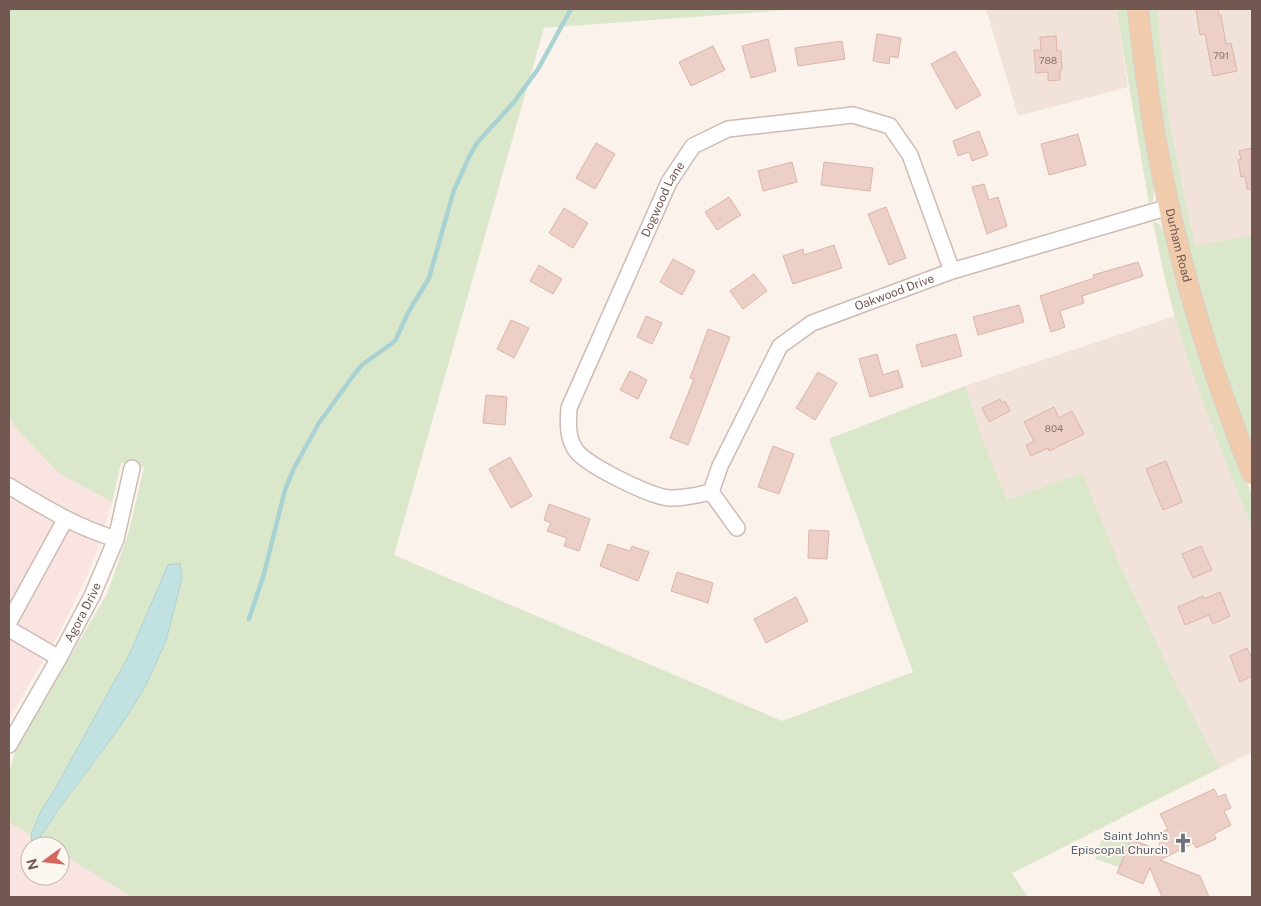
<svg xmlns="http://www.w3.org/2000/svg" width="1261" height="906" font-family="'Public Sans',sans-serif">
<rect width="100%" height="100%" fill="#faf2eb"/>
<path fill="#f1e3da" d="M986 9H1116L1128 87 1018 116Z
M1157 9H1252V235L1195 247 1169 120Z
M1175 316 1212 427 1252 528V752L1220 768 1169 669 1121 567 1082 474 1007 500 829 439 965 386Z"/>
<path fill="#f9e4e1" d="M9 418 20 433 60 474 112 502 92 565 60 632 9 718Z
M9 821 49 846H30V876H60V853L132 897H9Z"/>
<path fill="#dbe7cb" d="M9 9H800L544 28 394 555 782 721 913 672 829 439 965 386 984 444 1007 500 1082 473 1121 567 1169 669 1220 768 1012 873 1028 897H132L60 853V846H49L38 840 144 689 166 641 182 578 179 563 168 565 129 655 55 789 41 811 31 835 9 822V773L15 751 107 594 129 531 144 467 121 463 112 502 60 474 20 433 9 418Z
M1116 9H1128L1155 183 1153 201 1149 203Z
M1147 9H1157L1169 120 1195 246 1252 235V453L1216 355 1166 159Z
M1153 221 1159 224 1166 236 1240 464 1252 495V528C1224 458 1196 389 1175 317 1166 286 1159 253 1153 221Z
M1104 833 1129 842 1119 867 1095 859Z"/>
<path fill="#c2e2e1" stroke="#a9d3d2" d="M180 563 182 578 166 641 144 689 119 728 61 806 38 840 32 846 31 835 41 811 55 789 129 655 168 565Z"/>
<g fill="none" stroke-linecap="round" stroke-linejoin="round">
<path stroke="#a9d3d2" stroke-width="4.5" d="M249 619 264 574 285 490 294 468 319 423 353 376 362 365 395 341 409 311 429 278 454 190 470 155 477 143 514 102 538 69 571 9"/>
</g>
<path fill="#eccfc6" stroke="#ddb4a8" d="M1196 9H1218L1219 16 1221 15 1226 44 1231 43 1237 71 1213 76 1205 34 1200 35Z
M877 34 901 38 898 58 890 56 889 64 873 61Z
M1056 36 1057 51H1061L1062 70H1060V80L1048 81V72L1036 73 1034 50H1041L1040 37Z
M768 39 776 71 751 78 742 46Z
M842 41 845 59 798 66 795 48Z
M713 46 725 70 691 86 679 62Z
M955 51 981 95 956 109 931 64Z
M979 131 988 155 972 161 969 152 958 156 953 141Z
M1078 134 1086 165 1049 175 1041 144Z
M596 143 615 154 595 189 576 178Z
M1252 148V189H1247L1245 176 1241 177 1238 160 1241 159 1239 151Z
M792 162 797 182 763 191 758 171Z
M824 162 873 168 870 191 821 185Z
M984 184 989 200 998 197 1007 226 987 234 972 187Z
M729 197 741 215 717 230 705 212Z
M886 207 906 258 889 265 868 214Z
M564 208 588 223 573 248 549 233Z
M834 245 842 268 793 284 783 256 803 249 804 255Z
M673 259 695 271 682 295 660 282Z
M1138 262 1143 276 1082 296 1084 303 1060 311 1065 327 1051 332 1040 296 1094 278 1093 275Z
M539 265 562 279 553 294 530 281Z
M754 274 767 291 743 309 730 291Z
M1019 305 1024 322 978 335 973 317Z
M646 316 662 323 652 344 637 337Z
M511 320 529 328 514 358 497 349Z
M708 329 730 337 688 445 670 438 694 379 690 378Z
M956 334 962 356 922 367 916 345Z
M877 354 883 375 898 370 903 387 870 397 859 359Z
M630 371 647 380 638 399 620 390Z
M818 372 837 383 815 420 796 408Z
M486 395 507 397 505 425 483 423Z
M1000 399 1002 403 1005 401 1010 411 989 422 982 408Z
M1054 407 1059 418 1072 411 1084 434 1049 451 1048 448 1031 456 1026 445 1034 441 1024 422Z
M773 446 794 454 779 494 758 487Z
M510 457 532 496 511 508 489 469Z
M1166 461 1182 502 1163 510 1146 469Z
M549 504 590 519 579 551 564 546 567 538 547 531 551 523 544 520Z
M809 530 829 531 827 559 808 558Z
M608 544 630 551 632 546 649 552 638 581 600 566Z
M1201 546 1212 570 1193 578 1182 554Z
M677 572 713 583 708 603 671 591Z
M1220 592 1230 616 1213 624 1209 615 1185 625 1178 607 1203 596 1204 599Z
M796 597 808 621 766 643 754 619Z
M1247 648 1252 659V676L1240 682 1230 656Z
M1214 789 1218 797 1225 794 1231 808 1224 811 1231 825 1214 834 1216 839 1196 848 1194 843 1160 860 1200 876 1209 897H1162L1150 868 1143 884 1117 873 1131 839 1161 851 1158 834 1168 829 1160 814Z"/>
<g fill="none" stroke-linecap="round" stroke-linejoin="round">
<defs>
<g id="minor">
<path d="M9 486C44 507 76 527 116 539"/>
<path id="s1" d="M711 492C697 495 683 499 669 498 650 496 585 465 575 449 567 436 568 422 569 408L669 182 693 146 728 129 853 115 890 126 910 155 952 271"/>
<path id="s2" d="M711 492 720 466 780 346 812 323 952 271 1169 207"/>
<path d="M711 492 737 528"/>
<path d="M9 622 65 520"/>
<path d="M9 629 59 658"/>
<path id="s3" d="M9 745 59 658 92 596 116 539 132 468"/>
</g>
<g id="major">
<path id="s4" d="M1138 9C1144 64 1151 119 1162 173 1182 276 1213 376 1252 473"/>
</g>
</defs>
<use href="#minor" stroke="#cebbb5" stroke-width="18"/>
<use href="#major" stroke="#d8d0ce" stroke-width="22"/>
<use href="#minor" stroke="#fff" stroke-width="15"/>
<use href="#major" stroke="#f0ccac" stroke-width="20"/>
</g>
<defs>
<symbol id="church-bare" viewBox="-9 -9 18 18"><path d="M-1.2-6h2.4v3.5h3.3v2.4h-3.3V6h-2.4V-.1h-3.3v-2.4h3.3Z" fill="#6b7280" stroke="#fdf7f1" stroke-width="2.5" paint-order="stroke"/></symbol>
</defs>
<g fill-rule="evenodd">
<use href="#church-bare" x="1169" y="829" width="28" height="28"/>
</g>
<g text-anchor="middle" stroke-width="4" stroke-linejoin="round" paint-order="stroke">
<g font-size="10" fill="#91756e">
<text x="1221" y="59">791</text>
<text x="1048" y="64">788</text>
<text x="1054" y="432">804</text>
</g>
<g font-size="12" fill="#735751" stroke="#fdf7f1">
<text dy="4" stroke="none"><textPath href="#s1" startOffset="421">Dogwood Lane</textPath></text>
<text dy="4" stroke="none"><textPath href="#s4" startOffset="240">Durham Road</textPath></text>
<text dy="4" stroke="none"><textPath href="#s2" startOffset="289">Oakwood Drive</textPath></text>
<text dy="4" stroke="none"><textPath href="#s3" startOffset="152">Agora Drive</textPath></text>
</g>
<g font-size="12" fill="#5b616d" stroke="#fdf7f1" text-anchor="end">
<text x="1168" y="840">Saint John's<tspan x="1168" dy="14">Episcopal Church</tspan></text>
</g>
</g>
<rect width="1261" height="906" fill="none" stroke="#735751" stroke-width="20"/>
<g transform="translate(45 861) rotate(255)"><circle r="24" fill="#fdf7f1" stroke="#c6b7b1"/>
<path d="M0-4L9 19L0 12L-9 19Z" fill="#d56760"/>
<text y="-8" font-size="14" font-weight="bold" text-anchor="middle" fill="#735751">N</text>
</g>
</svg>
